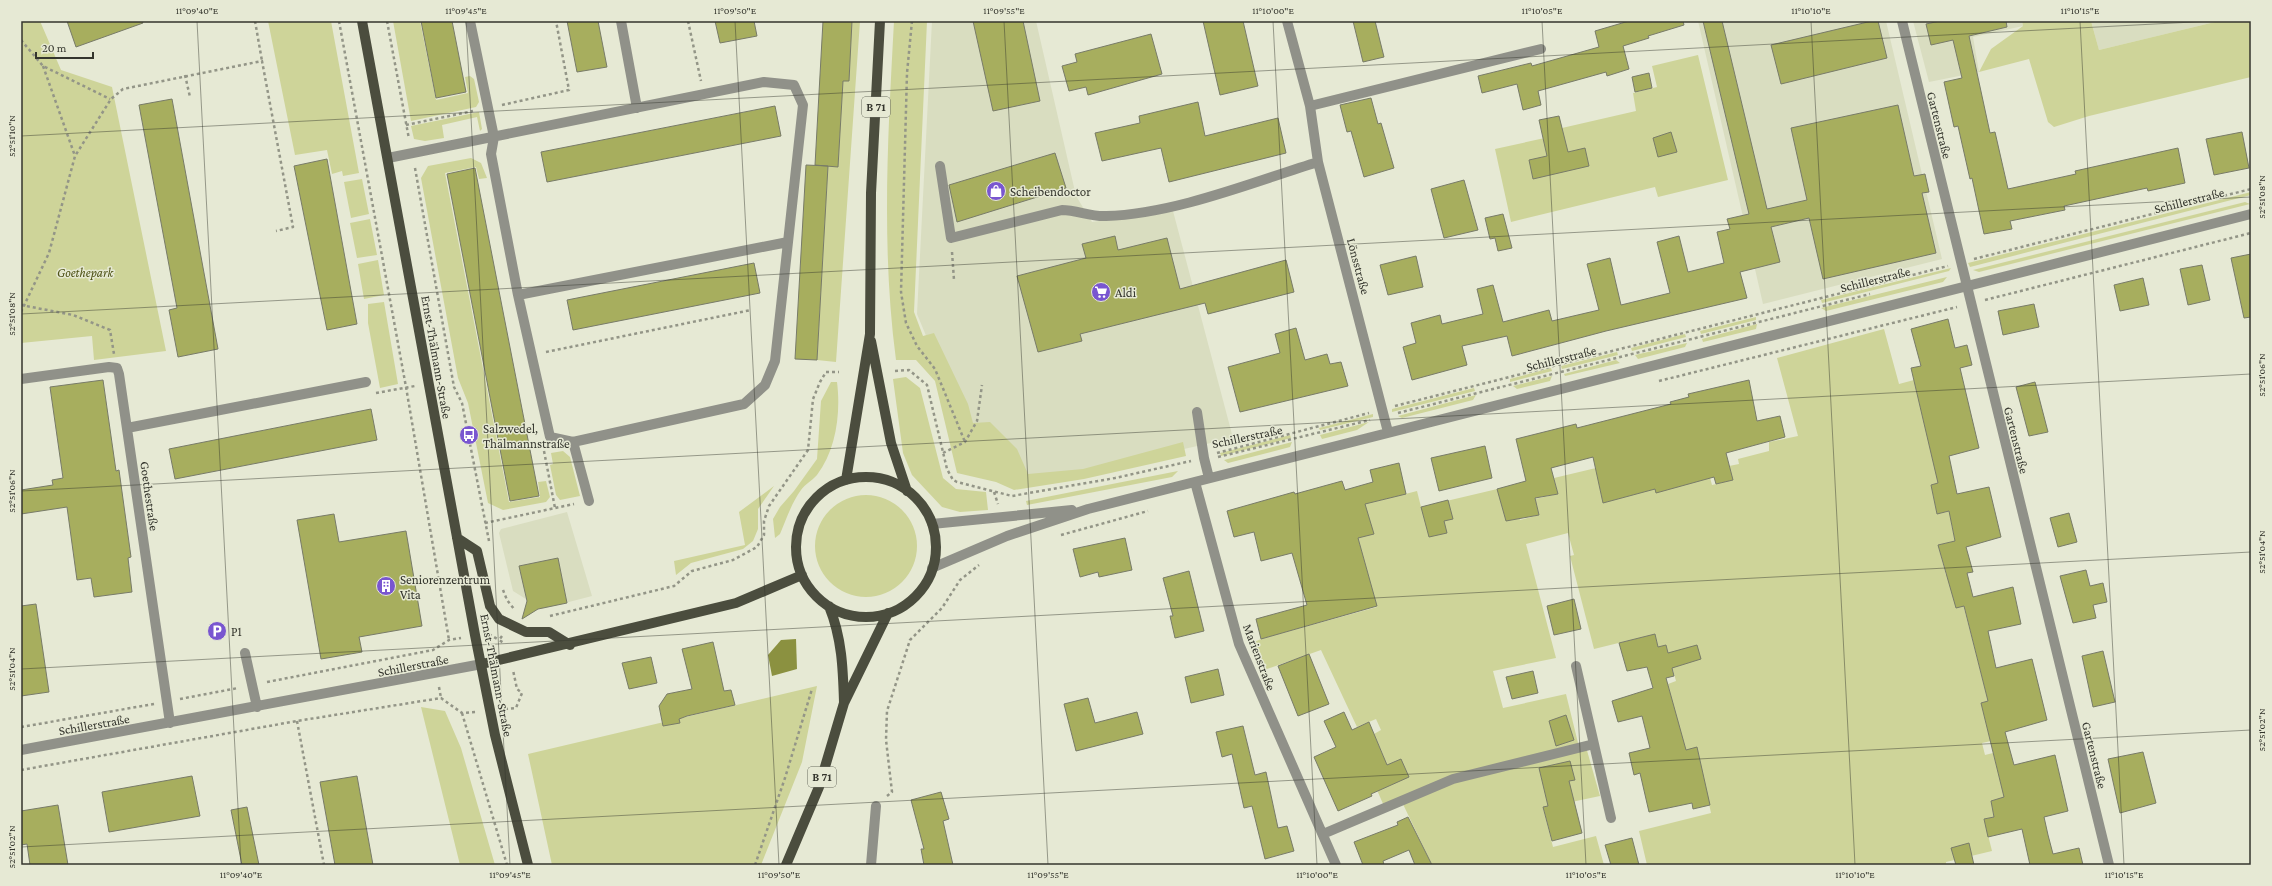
<svg xmlns="http://www.w3.org/2000/svg" width="2272" height="886" font-family="'Crimson Pro',serif">
<rect width="100%" height="100%" fill="#e6e9d4"/>
<path fill="#d9ddc0" d="M932 21H1036L1076 196 1092 222 1173 211 1233 438 1019 486 962 422 917 314Z
M1698 21H1886L1942 259 1763 304Z
M1913 21H2022L2023 26 1973 37 1979 72 1929 82Z
M2091 21H2219L2099 50Z
M567 512 592 596 542 609 513 591 499 533 501 529Z"/>
<path fill="#ced499" d="M21 21H40L61 70 112 87 166 351 94 360 92 336 21 343Z
M268 21H331L359 173 343 176 342 171 332 174 327 150 295 155Z
M393 21H420L436 100 468 93 465 77 470 76 474 79 479 102 476 107 411 121Z
M852 21H860L836 362 817 360 828 166H838L843 81H849Z
M894 21H927L914 312 923 336 934 333 968 404 973 423 990 422 1017 449 1028 474 1083 469 1183 442 1186 456 1084 479 1014 490 996 482 957 473 935 381 916 360H896C881 247 888 134 894 21Z
M2022 21H2091L2099 50 2219 21H2251V77L2089 116 2054 127 2048 122 2029 59 1979 72 1991 49 2023 26Z
M1698 55 1728 180 1658 197 1655 187 1511 222 1495 149 1563 134 1562 128 1636 111 1633 93 1657 87 1652 66Z
M479 112 482 129 480 131 477 117 442 125 444 138 425 141 414 139 411 126Z
M471 158 481 163 487 178 479 179 476 167 445 173 509 502 540 497 538 482 546 481 550 497 546 502 503 510 488 503 468 403 458 378 421 178 428 166Z
M362 179 369 214 351 218 344 182Z
M2251 192V195L1970 267 1968 263Z
M2245 202 2250 204 1979 272 1973 270Z
M370 219 377 255 357 258 350 223Z
M378 260 384 295 364 299 358 264Z
M1951 268 1949 271 1822 303 1821 300Z
M1947 277 1943 282 1826 311 1821 308Z
M384 302 398 384 380 388 368 323V304Z
M1756 317V320L1701 334 1700 331Z
M1757 324 1756 329 1703 342 1702 339Z
M1884 329 1899 384 1914 380 1939 483 1931 485 1937 514 1956 510 1960 520 1951 523 1955 541 1938 545 1946 575 1955 573 1988 701 1981 703 1991 741 1982 743 1985 755 1993 753 2005 797 1991 801 1994 817 1984 819 1992 851 1946 862V865H1647L1639 831 1711 813 1697 748 1684 751 1668 684 1676 681 1666 645 1658 647 1655 634 1594 649 1570 556 1574 555 1568 533 1526 544 1556 658 1493 671 1503 708 1566 694 1579 747 1467 774 1384 806 1366 765 1384 757 1374 734 1381 730 1376 719 1357 727 1321 650 1264 670 1252 643 1261 639 1377 607 1349 505 1378 501 1417 491 1421 507 1510 486 1520 520 1539 515 1535 499 1558 494 1554 478 1596 468 1603 503 1709 474 1712 485 1733 480 1729 466 1739 464 1738 459 1769 451V442L1798 436 1777 358Z
M1685 334 1686 337 1632 351 1631 348Z
M1687 343 1685 347 1638 359 1635 355Z
M1617 352 1618 355 1562 369 1561 366Z
M1616 360 1620 363 1565 376 1564 374Z
M1551 368 1552 371 1510 382V379Z
M1552 376 1550 381 1517 389 1513 386Z
M906 377 920 388 943 478 956 489 986 492 988 510 960 512 942 507 912 475 903 453 893 379Z
M831 382H837C841 413 836 450 817 475 812 481 805 484 801 490 792 502 786 520 780 534L775 538 773 519 780 507 794 491 817 459 821 401Z
M1474 388 1475 391 1392 412V409Z
M1476 395 1473 400 1402 418 1398 416Z
M1373 414V417L1320 430 1319 428Z
M1369 422 1357 430 1322 439 1320 435Z
M1290 435 1291 438 1221 456 1220 453Z
M1292 442 1290 447 1228 463 1224 460Z
M563 451 570 457 580 496 560 500 556 495 550 465 553 464 551 453Z
M1178 471 1172 477 1027 505 1026 501Z
M774 486 758 509V529L753 541 743 549 691 563 676 575 674 561 745 545 739 512Z
M815 546a51 51 0 1 1 102 0a51 51 0 1 1-102 0Z
M817 686 802 762 761 865H552L528 754Z
M421 707 445 711 461 748 495 865H460Z
M1586 747 1600 796 1543 808 1553 847 1596 836 1604 865H1432L1402 802 1430 789Z"/>
<path fill="#8b9140" d="M796 639 797 669 772 676 768 655 781 640Z"/>
<path fill="#a7ae5e" stroke="#787b68" d="M67 21H142L143 23 76 47Z
M421 21H452L466 92 436 98Z
M567 21H598L607 67 577 72Z
M715 21H754L757 36 720 43Z
M823 21H852L849 81H843L838 167 815 165Z
M973 21H1023L1040 101 993 111Z
M1203 21H1243L1258 86 1220 95Z
M1353 21H1375L1384 57 1363 62Z
M1629 21H1683L1684 25 1648 36 1649 38 1623 46 1629 69 1607 76 1606 72 1538 91 1541 105 1523 110 1517 84 1482 93 1478 76 1531 63 1532 66 1599 47 1595 31Z
M1703 21H1722L1767 209 1807 200 1791 128 1898 105 1914 176 1925 174 1929 192 1922 193 1936 253 1823 279 1809 218 1771 227 1780 262 1740 272 1747 298 1606 331 1512 356 1507 336 1462 346 1467 365 1412 380 1403 347 1416 343 1411 323 1440 315 1442 324 1483 314 1477 289 1493 285 1503 322 1549 310 1552 321 1599 310 1587 264 1610 258 1621 305 1670 293 1657 242 1679 236 1688 272 1724 263 1717 232 1730 229 1727 219 1749 214Z
M1872 21H1878L1887 58 1781 84 1771 45Z
M1940 21H2006L2007 27 1969 36 1990 133 1995 132 2008 189 2076 174 2075 171 2178 148 2185 183 2148 191 2147 188 2064 206 2065 210 2010 221 2012 229 1984 234 1972 178 1970 179 1958 126 1954 127 1944 82 1962 78 1953 40 1931 45 1926 24Z
M1151 34 1162 74 1088 95 1086 87 1069 91 1062 66 1077 62 1075 54Z
M1649 73 1652 88 1635 92 1632 77Z
M1371 98 1378 124 1381 123 1394 168 1364 177 1351 131 1347 132 1340 105Z
M172 99 218 349 178 357 169 310 177 308 139 105Z
M1198 102 1205 136 1278 118 1286 153 1169 182 1161 148 1102 161 1095 133 1140 123 1139 116Z
M775 106 781 136 547 182 541 152Z
M1559 116 1568 152 1585 148 1589 166 1533 179 1529 160 1547 156 1539 120Z
M1671 132 1677 152 1658 157 1653 138Z
M2242 132 2249 168 2214 175 2206 139Z
M1055 153 1066 188 957 222 949 185Z
M327 159 357 324 327 330 294 166Z
M806 165 828 166 817 360 795 359Z
M475 168 539 496 510 501 447 174Z
M1464 180 1478 230 1444 238 1431 189Z
M1503 214 1512 248 1498 251 1495 238 1490 239 1485 218Z
M1115 236 1118 250 1167 238 1180 289 1286 260 1294 292 1208 314 1205 303 1080 334 1082 341 1038 352 1017 276 1086 258 1082 244Z
M2251 254V317L2244 318 2231 258Z
M1416 256 1423 287 1388 295 1380 265Z
M754 263 760 293 573 330 567 300Z
M2202 265 2210 300 2188 305 2180 269Z
M2143 278 2149 305 2120 311 2114 285Z
M2034 304 2039 327 2003 335 1998 311Z
M1948 319 1955 348 1967 345 1972 365 1960 368 1979 448 1949 456 1957 494 1989 487 2001 537 1966 547 1973 572 1967 573 1973 597 2013 587 2021 624 1988 631 1996 668 2032 659 2047 720 2005 732 2014 765 2055 755 2068 811 2044 817 2048 835 2053 854 2079 848 2083 865H2030L2022 829 1988 837 1984 819 1994 817 1991 801 2004 797 1981 703 1988 701 1964 606 1956 608 1938 545 1955 541 1949 511 1937 514 1931 485 1938 483 1911 368 1921 366 1911 329Z
M1296 328 1305 360 1327 354 1330 364 1341 362 1348 386 1240 412 1228 367 1280 353 1275 334Z
M103 380 116 471 119 470 131 557 128 558 132 592 94 597 91 578 77 580 67 507 21 514V490L53 485 52 480 63 478 50 387Z
M1749 380 1757 421 1780 416 1785 437 1726 453 1733 480 1716 484 1714 477 1656 493 1655 489 1603 503 1593 457 1551 468 1558 494 1535 498 1539 515 1506 521 1497 489 1526 481 1516 439 1576 424 1577 428 1671 404 1670 402 1689 397 1688 394Z
M2035 382 2048 432 2029 436 2016 387Z
M371 409 377 440 175 479 169 449Z
M1485 446 1492 478 1439 491 1431 458Z
M1399 463 1406 494 1365 504 1374 534 1358 538 1377 606 1261 639 1256 619 1307 605 1292 553 1261 561 1254 532 1234 537 1227 511 1294 492 1295 494 1342 481 1345 490 1373 482 1370 470Z
M1448 500 1453 519 1444 521 1447 533 1429 537 1421 507Z
M2069 513 2077 542 2058 547 2050 518Z
M334 514 339 542 406 531 422 626 359 637 362 652 321 659 297 520Z
M1125 538 1132 570 1099 577 1098 572 1080 577 1073 549Z
M558 558 567 603 538 609 522 619 527 601 519 566Z
M2086 570 2090 586 2103 583 2107 602 2093 605 2096 618 2073 623 2060 576Z
M1189 571 1204 631 1175 638 1170 616H1173L1163 578Z
M1574 599 1581 629 1554 635 1547 606Z
M36 604 49 692 21 696V606Z
M1655 634 1658 647 1666 645 1668 653 1697 645 1701 659 1672 668 1674 676 1666 678 1686 750 1697 747 1710 805 1693 809 1692 803 1649 812 1640 773 1634 775 1629 753 1650 748 1642 716 1618 722 1612 701 1653 688 1647 667 1627 671 1619 643Z
M713 642 724 691 731 690 735 705 687 716 679 719 680 723 663 726 659 706 667 694 692 689 682 649Z
M2103 651 2115 702 2093 707 2082 656Z
M1309 654 1329 704 1298 716 1278 666Z
M651 657 657 683 629 689 622 663Z
M1218 669 1224 695 1191 703 1185 677Z
M1533 671 1538 693 1512 699 1506 677Z
M1088 698 1095 723 1137 712 1143 734 1076 751 1064 704Z
M1344 712 1352 730 1369 722 1387 765 1401 759 1409 777 1371 794 1372 796 1338 811 1314 757 1336 747 1324 721Z
M1566 715 1574 740 1556 746 1549 721Z
M1243 726 1255 775 1266 772 1278 828 1287 826 1294 851 1265 859 1252 806 1244 808 1232 754 1222 757 1216 732Z
M2143 752 2156 803 2120 813 2108 759Z
M1570 761 1575 780 1569 781 1582 833 1552 841 1543 807 1548 806 1539 768Z
M192 776 200 816 109 832 102 792Z
M357 776 373 865H335L320 782Z
M941 792 949 819 943 821 953 865H924L921 849H924L911 800Z
M58 805 68 865H30L27 844 21 845V811Z
M247 807 259 865H242L231 810Z
M1408 817 1432 865H1415L1409 850 1383 861 1384 865H1363L1354 842 1398 825 1397 822Z
M1632 838 1639 865H1611L1605 845Z
M1969 843 1974 865H1956L1951 848Z"/>
<g fill="none" stroke-linecap="round" stroke-linejoin="round">
<path stroke="#939587" stroke-width="2.5" stroke-dasharray="3 3" stroke-linecap="butt" d="M255 21 262 61
M339 21 406 387 449 640
M387 21 409 139
M688 21 701 81
M912 21 907 73 901 292 906 323 917 346 935 369 965 442
M21 40 43 66 110 99
M43 66 75 156
M185 75 190 97
M502 105 569 90 556 21
M406 125 473 111
M415 168 454 387 462 403 489 541
M952 252 954 280
M1974 259 2251 189
M1985 300 2251 233
M21 305 73 315 110 330 114 354
M21 312 49 253 75 156 111 99 123 89 262 61 293 227 276 231
M546 352 751 310
M895 371 909 370 927 385 947 469 953 480 957 482 1012 496 1115 478 1191 461
M1659 381 1957 307
M376 393 415 386
M1395 406 1948 266
M1398 413 1870 294
M544 451 555 508
M943 453 965 442 977 421 982 385
M1217 453 1369 413
M1218 457 1370 420
M994 492 998 504
M485 523 574 504
M1061 535 1148 511
M503 590 507 600 514 609
M550 616 674 586 692 571 733 560 757 547 764 535V521L769 506 808 450 813 399 820 382 826 372H839
M489 634 499 640
M502 636 499 640 504 643
M267 682 433 650 449 640 461 638
M439 687 441 698
M180 699 238 688
M505 709 516 708 522 693 517 689 513 670
M462 713 507 865
M297 721 324 865
M21 727 154 704
M21 770 297 721 441 698 462 713 476 712
M887 796 892 792 886 740 887 711 910 640 942 608 960 580 979 565
M755 865 785 778 812 689"/>
<path stroke="#909189" stroke-width="10" d="M470 21 494 137 491 154 518 295 550 437 573 442 589 501
M621 21 637 108
M1287 21 1310 106 1318 162 1388 432
M1902 21 2109 865
M1310 106 1541 49
M388 158 764 82 794 85 803 105 775 361 765 385 744 404 573 442
M940 166 951 238 1062 210C1077 210 1091 217 1106 216 1175 214 1253 182 1318 162
M518 295 788 242
M21 379 109 367 117 368 119 374 170 723
M1197 412 1204 458 1209 478
M127 428 366 382
M1195 482 1239 644 1336 865
M932 524 1072 510
M932 568 1007 536 1088 509 2251 214
M245 653 257 707
M1576 666 1611 818
M21 750 482 664
M1323 834 1453 779 1594 744
M871 865 876 806"/>
<path stroke="#4b4d3e" stroke-width="10" d="M362 21 475 635 495 735 528 865
M871 341 891 443 907 491
M796 547a70 70 0 1 1 140 0a70 70 0 1 1-140 0Z
M846 480 870 334 871 193 880 21
M457 538 477 551 490 606 499 619 526 632H549L570 645
M829 606C842 638 843 669 844 702
M482 664 736 603 802 575
M786 865 819 787 844 703 888 613"/>
</g>
<path fill="none" stroke="#34352d" stroke-width="1" stroke-opacity="0.45" d="M197 21 241 865M466 21 510 865M735 21 779 865M1004 21 1048 865M1273 21 1317 865M1542 21 1586 865M1811 21 1855 865M2080 21 2124 865M21 136 2212 21M21 314 2251 197M21 491 2251 374M21 669 2251 552M21 847 2251 730"/>
<defs>
<symbol id="shop-disc" viewBox="-11 -11 22 22"><circle r="9.5" fill="#7956d0" stroke="#e6e9d4"/><path d="M-5-2.5h2.3a2.7 3.5 0 0 1 5.4 0H5L5.5 6h-11ZM-1.5-2.5h3a1.5 2.3 0 0 0-3 0Z" fill="#fff"/></symbol>
<symbol id="supermarket-disc" viewBox="-11 -11 22 22"><circle r="9.5" fill="#7956d0" stroke="#e6e9d4"/><path d="M-6-5.5h2.5l.6 2H6L4.5 2H-2.5L-4.4-4H-6ZM-1.5 3.2a1.3 1.3 0 1 0 .1 0ZM3 3.2a1.3 1.3 0 1 0 .1 0Z" fill="#fff"/></symbol>
<symbol id="bus-disc" viewBox="-11 -11 22 22"><circle r="9.5" fill="#7956d0" stroke="#e6e9d4"/><path d="M-5-6H5V4H4V6H2V4H-2V6H-4V4H-5ZM-3.5-4V0h7V-4ZM-3.5 1.2v1.5H-2V1.2ZM2 1.2v1.5H3.5V1.2Z" fill="#fff"/></symbol>
<symbol id="building-disc" viewBox="-11 -11 22 22"><circle r="9.5" fill="#7956d0" stroke="#e6e9d4"/><path d="M-4-6H4V6H1V3H-1V6H-4ZM-2.5-4.3h1.7v1.8h-1.7ZM.8-4.3h1.7v1.8H.8ZM-2.5-1h1.7V.8h-1.7ZM.8-1h1.7V.8H.8Z" fill="#fff"/></symbol>
<symbol id="parking-disc" viewBox="-11 -11 22 22"><circle r="9.5" fill="#7956d0" stroke="#e6e9d4"/><path d="M-3.5-5.5H1a3.5 3.5 0 0 1 0 7H-1V5.5H-3.5ZM-1-3.4V-.6H.8a1.4 1.4 0 0 0 0-2.8Z" fill="#fff"/></symbol>
</defs>
<g fill-rule="evenodd">
<use href="#shop-disc" x="985" y="180" width="22" height="22"/>
<use href="#supermarket-disc" x="1090" y="281" width="22" height="22"/>
<use href="#bus-disc" x="458" y="424" width="22" height="22"/>
<use href="#building-disc" x="375" y="575" width="22" height="22"/>
<use href="#parking-disc" x="206" y="620" width="22" height="22"/>
</g>
<g text-anchor="middle" stroke-width="3" stroke-linejoin="round" paint-order="stroke">
<g fill="#e6e9d4" stroke="#696b5f" stroke-width="1">
<rect x="862" y="97" width="28" height="20" rx="3"/>
<rect x="808" y="767" width="28" height="20" rx="3"/>
</g>
<g font-size="12" font-weight="bold" fill="#34352d">
<text x="876" y="111">B 71</text>
<text x="822" y="781">B 71</text>
</g>
<g font-size="13" fill="#34352d" stroke="#e6e9d4">
<text transform="translate(1940 125) rotate(76)" y="5">Gartenstraße</text>
<text transform="translate(2189 200) rotate(-14)" y="5">Schillerstraße</text>
<text transform="translate(1359 266) rotate(75)" y="5">Lönsstraße</text>
<text transform="translate(1875 279) rotate(-14)" y="5">Schillerstraße</text>
<text transform="translate(437 357) rotate(80)" y="5">Ernst-Thälmann-Straße</text>
<text transform="translate(1561 358) rotate(-14)" y="5">Schillerstraße</text>
<text transform="translate(1247 436) rotate(-12)" y="5">Schillerstraße</text>
<text transform="translate(2017 440) rotate(76)" y="5">Gartenstraße</text>
<text transform="translate(150 496) rotate(82)" y="5">Goethestraße</text>
<text transform="translate(1260 657) rotate(69)" y="5">Marienstraße</text>
<text transform="translate(413 665) rotate(-11)" y="5">Schillerstraße</text>
<text transform="translate(497 675) rotate(79)" y="5">Ernst-Thälmann-Straße</text>
<text transform="translate(94 724) rotate(-10)" y="5">Schillerstraße</text>
<text transform="translate(2095 755) rotate(76)" y="5">Gartenstraße</text>
</g>
<g font-size="13" fill="#34352d" stroke="#e6e9d4" text-anchor="start">
<text x="1010" y="196">Scheibendoctor</text>
<text x="1115" y="297">Aldi</text>
<text x="483" y="433">Salzwedel,<tspan x="483" dy="15">Thälmannstraße</tspan></text>
<text x="400" y="584">Seniorenzentrum<tspan x="400" dy="15">Vita</tspan></text>
<text x="231" y="636">P1</text>
</g>
<g font-size="13" font-style="italic" fill="#4e5216" stroke="#e6e9d4">
<text x="85" y="277">Goethepark</text>
</g>
</g>
<rect width="2272" height="886" fill="none" stroke="#e6e9d4" stroke-width="44"/>
<path d="M36 52v6h57v-6" fill="none" stroke="#34352d" stroke-width="2"/>
<text x="42" y="52" font-size="12" fill="#34352d" stroke="#e6e9d4" stroke-width="3" paint-order="stroke">20 m</text>
<rect x="22" y="22" width="2228" height="842" fill="none" stroke="#34352d" stroke-width="1.5"/>
<g font-size="10" text-anchor="middle" fill="#34352d">
<text x="197" y="14">11°09'40"E</text>
<text x="466" y="14">11°09'45"E</text>
<text x="735" y="14">11°09'50"E</text>
<text x="1004" y="14">11°09'55"E</text>
<text x="1273" y="14">11°10'00"E</text>
<text x="1542" y="14">11°10'05"E</text>
<text x="1811" y="14">11°10'10"E</text>
<text x="2080" y="14">11°10'15"E</text>
<text transform="translate(11 136) rotate(-90)" y="4">52°51'10"N</text>
<text transform="translate(2261 197) rotate(-90)" y="4">52°51'08"N</text>
<text transform="translate(11 314) rotate(-90)" y="4">52°51'08"N</text>
<text transform="translate(2261 375) rotate(-90)" y="4">52°51'06"N</text>
<text transform="translate(11 491) rotate(-90)" y="4">52°51'06"N</text>
<text transform="translate(2261 552) rotate(-90)" y="4">52°51'04"N</text>
<text transform="translate(11 669) rotate(-90)" y="4">52°51'04"N</text>
<text transform="translate(2261 730) rotate(-90)" y="4">52°51'02"N</text>
<text transform="translate(11 847) rotate(-90)" y="4">52°51'02"N</text>
<text x="241" y="878">11°09'40"E</text>
<text x="510" y="878">11°09'45"E</text>
<text x="779" y="878">11°09'50"E</text>
<text x="1048" y="878">11°09'55"E</text>
<text x="1317" y="878">11°10'00"E</text>
<text x="1586" y="878">11°10'05"E</text>
<text x="1855" y="878">11°10'10"E</text>
<text x="2124" y="878">11°10'15"E</text>
</g>
</svg>
